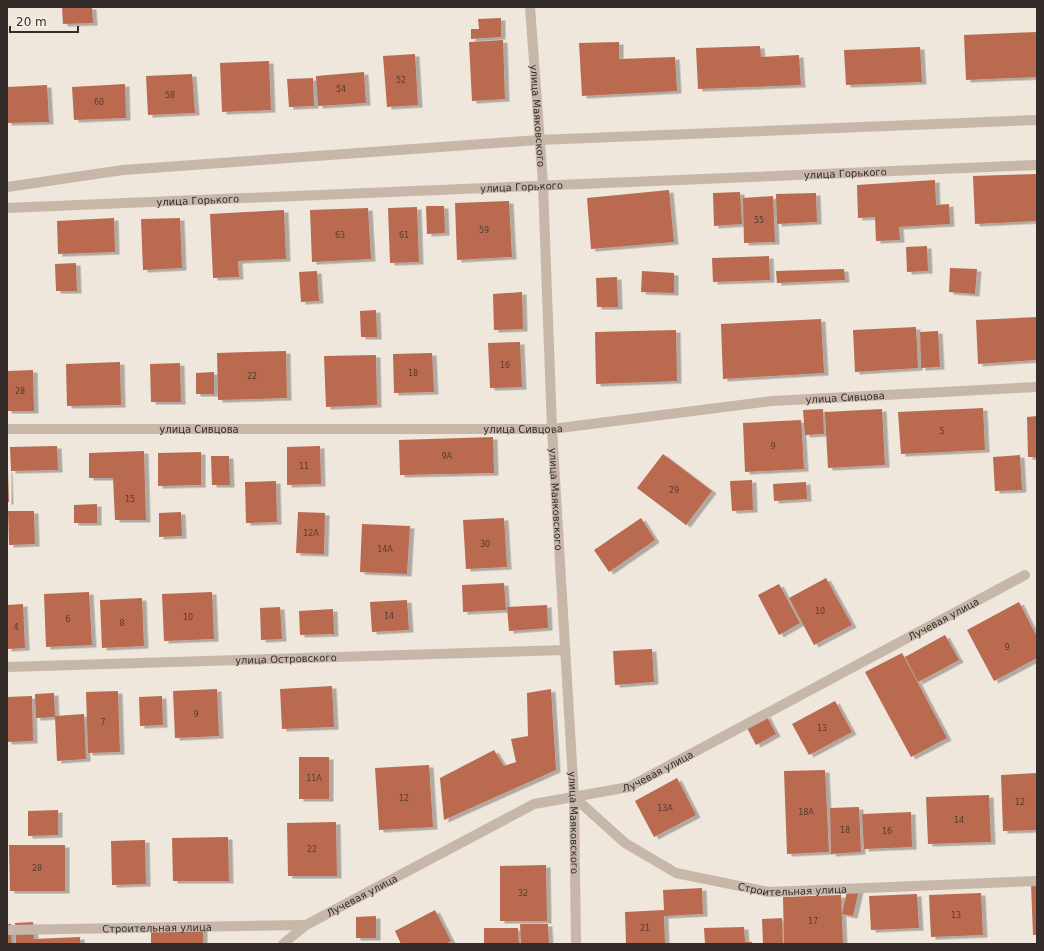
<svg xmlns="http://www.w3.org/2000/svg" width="1044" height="951" font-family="'DejaVu Sans',sans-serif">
<defs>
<filter id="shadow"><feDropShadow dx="4.5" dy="2.5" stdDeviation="0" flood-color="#0004"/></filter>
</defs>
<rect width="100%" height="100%" fill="#efe6dc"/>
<path fill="#ba6a50" filter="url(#shadow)" d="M62 7H92L93 23 63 24Z
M501 18V37L471 39V29H479L478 19Z
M1037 32V77L966 80 964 35Z
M503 40 505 99 472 101 469 42Z
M619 42V59L675 57 677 91 582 96 579 43Z
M760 46 761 57 799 55 801 85 698 89 696 48Z
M920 47 922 82 846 85 844 50Z
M415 54 418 105 387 107 383 56Z
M269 61 271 110 222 112 220 63Z
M364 72 366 103 318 106 316 76Z
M192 74 195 113 148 115 146 76Z
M313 78 314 106 289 107 287 79Z
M125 84 126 118 74 120 72 87Z
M47 85 49 122 7 123V87Z
M1037 174V221L975 224 973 176Z
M935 180 936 205 949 204 950 224 899 227 900 240 876 241 875 217 858 218 857 185Z
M669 190 674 242 591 249 587 198Z
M740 192 742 224 714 226 713 193Z
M816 193 817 222 777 224 776 194Z
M773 196 775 242 744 243 743 198Z
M509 201 512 257 457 260 455 203Z
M426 206H444L445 233 427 234Z
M417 207 419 262 390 263 388 208Z
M368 208 371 259 312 262 310 210Z
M284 210 286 259 238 261 239 277 213 278 210 214Z
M114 218 115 252 58 254 57 221Z
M180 218 182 268 143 270 141 219Z
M927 246 928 271 907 272 906 247Z
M769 256 770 280 713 282 712 258Z
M76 263 77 291H56L55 264Z
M950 268 977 269 975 294 949 292Z
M844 269 845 280 777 283 776 271Z
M317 271 319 301 301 302 299 272Z
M642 271 674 273V293L641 292Z
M617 277 618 307H597L596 278Z
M522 292 523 329 494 330 493 294Z
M376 310 377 337H361L360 311Z
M1037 317V360L978 364 976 320Z
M821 319 824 373 723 379 721 324Z
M916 327 918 368 855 372 853 330Z
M676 330 677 381 596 384 595 332Z
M938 331 940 367 921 368 920 332Z
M520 342 522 387 490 388 488 343Z
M286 351 287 398 218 400 217 353Z
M432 353 434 392 394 393 393 354Z
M376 355 377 405 326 407 324 356Z
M120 362 121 405 67 406 66 364Z
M180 363 181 402H151L150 364Z
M33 370 34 411H7V371Z
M214 372V394H196V373Z
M983 408 985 450 901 454 898 412Z
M823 409 824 434 805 435 803 410Z
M882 409 885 465 828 468 825 412Z
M1037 416V457H1028L1027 417Z
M801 420 804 469 745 472 743 423Z
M493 437 494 473 400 475 399 440Z
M57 446 58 470 11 471 10 447Z
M320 446 321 484 287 485V447Z
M144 451 146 520H115L113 478H89V453Z
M201 452V485L158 486V453Z
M663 454 712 491 686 525 637 488Z
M1020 455 1022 490 995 491 993 457Z
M211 456H229L230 485H212Z
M7 470H8L9 502H7Z
M752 480 753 510 732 511 730 481Z
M276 481 277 522 246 523 245 482Z
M806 482 807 499 774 501 773 484Z
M97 504V523H74V505Z
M8 511H34L35 544 9 545Z
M181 512 182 536 159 537V513Z
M298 512 325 513 324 554 296 553Z
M504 518 507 567 466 569 463 520Z
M641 518 655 540 609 572 594 550Z
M362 524 410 526 407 574 360 572Z
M826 578 852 625 814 645 789 598Z
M504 583 506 610 463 612 462 585Z
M779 584 800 623 779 635 758 595Z
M89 592 92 645 46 647 44 594Z
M212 592 214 639 164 641 162 594Z
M142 598 144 646 102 648 100 600Z
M407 600 409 630 372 632 370 602Z
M1019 602 1037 637V658L994 681 967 630Z
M23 604 25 648 7 649V605Z
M547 605 548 628 509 631 507 607Z
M280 607 282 639 261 640 260 608Z
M333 609 334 634 300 635 299 611Z
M945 635 959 660 918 682 905 657Z
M652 649 654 682 615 685 613 651Z
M902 653 947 738 911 757 865 672Z
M332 686 334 727 282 729 280 689Z
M217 689 219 736 175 738 173 691Z
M551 689 556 770 444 820 440 778 494 750 504 766 516 762 511 739 528 736 527 693Z
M118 691 120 752 88 753 86 692Z
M54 693 55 716 84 714 86 759 57 761 55 717 36 718 35 694Z
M32 696 33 741 7 742V697Z
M162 696 163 725 140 726 139 697Z
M835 701 852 732 809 755 792 724Z
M766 715 776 734 756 745 746 726Z
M299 757H329V799H299Z
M429 765 433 827 379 830 375 768Z
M825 770 829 852 787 854 784 771Z
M1037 773V830L1003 831 1001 775Z
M677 778 696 815 654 837 635 801Z
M989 795 991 842 928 844 926 797Z
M859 807 861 852 831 854 830 808Z
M58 810V835L28 836V811Z
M911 812 912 847 864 849 862 814Z
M336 822 337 876H288L287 823Z
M228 837 229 881H173L172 838Z
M145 840 146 884 112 885 111 841Z
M9 845H65V891H10Z
M546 865 547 921H500V866Z
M1037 883V935H1033L1031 884Z
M848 887 859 890 853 916 842 914Z
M702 888 703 914 664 916 665 944H626L625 912 664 910 663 890Z
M981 893 983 935 931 937 929 895Z
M917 894 919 928 871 930 869 896Z
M841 895 843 944H784L783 897Z
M435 910 451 941 446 944H401L395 931Z
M376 916V938H356V917Z
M782 918 783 944H763L762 919Z
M33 922 34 944H16L15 923Z
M7 924H11L12 944H7Z
M520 924H548L549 944H521Z
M744 927 745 942H752V944H705L704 928Z
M203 928V944H151V929Z
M484 928H518L519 944H484Z
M80 937V944H34V939Z"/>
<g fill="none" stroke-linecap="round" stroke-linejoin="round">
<g stroke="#c6b7a9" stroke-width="10">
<path id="s1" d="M530 7 543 184 552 429 574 797 576 944"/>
<path d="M7 187 123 170 539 140 1037 120"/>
<path id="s2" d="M7 208 1037 165"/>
<path id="s3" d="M7 429H552L772 401 1037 387"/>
<path id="s4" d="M7 667 565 650"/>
<path id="s5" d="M574 797 625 843 676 873 769 892 1037 881"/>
<path id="s6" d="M7 930 306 925"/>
<path id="s7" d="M283 944 306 925 534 804 629 787 1025 575"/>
</g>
</g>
<g text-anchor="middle" stroke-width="3" stroke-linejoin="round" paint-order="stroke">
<g font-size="8" fill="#563c32">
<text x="401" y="83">52</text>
<text x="341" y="92">54</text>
<text x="170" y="98">58</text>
<text x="99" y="105">60</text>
<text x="759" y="223">55</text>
<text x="484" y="233">59</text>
<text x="340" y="238">63</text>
<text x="404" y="238">61</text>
<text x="505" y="368">16</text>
<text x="413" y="376">18</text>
<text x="252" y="379">22</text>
<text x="20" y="394">28</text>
<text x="942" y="434">5</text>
<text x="773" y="449">9</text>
<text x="447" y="459">9А</text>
<text x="304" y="469">11</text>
<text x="674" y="493">29</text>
<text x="130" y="502">15</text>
<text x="311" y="536">12А</text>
<text x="485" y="547">30</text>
<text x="385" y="552">14А</text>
<text x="820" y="614">10</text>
<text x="389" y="619">14</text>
<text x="188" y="620">10</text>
<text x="68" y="622">6</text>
<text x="122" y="626">8</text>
<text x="16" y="630">4</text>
<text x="1007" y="650">9</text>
<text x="196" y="717">9</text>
<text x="103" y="725">7</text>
<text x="822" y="731">13</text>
<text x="314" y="781">11А</text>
<text x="404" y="801">12</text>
<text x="1020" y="805">12</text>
<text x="665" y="811">13А</text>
<text x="806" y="815">18А</text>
<text x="959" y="823">14</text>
<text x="845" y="833">18</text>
<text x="887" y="834">16</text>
<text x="312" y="852">22</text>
<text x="37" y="871">28</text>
<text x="523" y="896">32</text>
<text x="956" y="918">13</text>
<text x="813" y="924">17</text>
<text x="645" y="931">21</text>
</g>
<g font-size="10" fill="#342c28" stroke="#f7f0e8">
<text dy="4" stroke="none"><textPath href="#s1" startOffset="109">улица Маяковского</textPath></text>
<text dy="4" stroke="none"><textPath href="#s2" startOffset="839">улица Горького</textPath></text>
<text dy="4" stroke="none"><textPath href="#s2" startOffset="515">улица Горького</textPath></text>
<text dy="4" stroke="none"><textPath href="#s2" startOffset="191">улица Горького</textPath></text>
<text dy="4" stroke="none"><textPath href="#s3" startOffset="840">улица Сивцова</textPath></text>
<text dy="4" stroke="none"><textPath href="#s3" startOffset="516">улица Сивцова</textPath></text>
<text dy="4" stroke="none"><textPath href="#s3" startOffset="192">улица Сивцова</textPath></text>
<text dy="4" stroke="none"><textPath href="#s1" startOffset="493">улица Маяковского</textPath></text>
<text dy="4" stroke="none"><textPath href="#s7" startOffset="741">Лучевая улица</textPath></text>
<text dy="4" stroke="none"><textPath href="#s4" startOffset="279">улица Островского</textPath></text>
<text dy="4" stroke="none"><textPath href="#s7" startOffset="417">Лучевая улица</textPath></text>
<text dy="4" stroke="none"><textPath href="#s1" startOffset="817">улица Маяковского</textPath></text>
<text dy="4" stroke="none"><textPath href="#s5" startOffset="246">Строительная улица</textPath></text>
<text dy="4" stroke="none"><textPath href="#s7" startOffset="93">Лучевая улица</textPath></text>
<text dy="4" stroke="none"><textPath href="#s6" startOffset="150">Строительная улица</textPath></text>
</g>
</g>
<rect width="1044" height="951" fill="none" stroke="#342c28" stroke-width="16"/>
<path d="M10 26v6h68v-6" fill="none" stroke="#342c28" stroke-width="2"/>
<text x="16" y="26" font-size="12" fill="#342c28" stroke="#f7f0e8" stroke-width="3" paint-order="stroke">20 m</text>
</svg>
